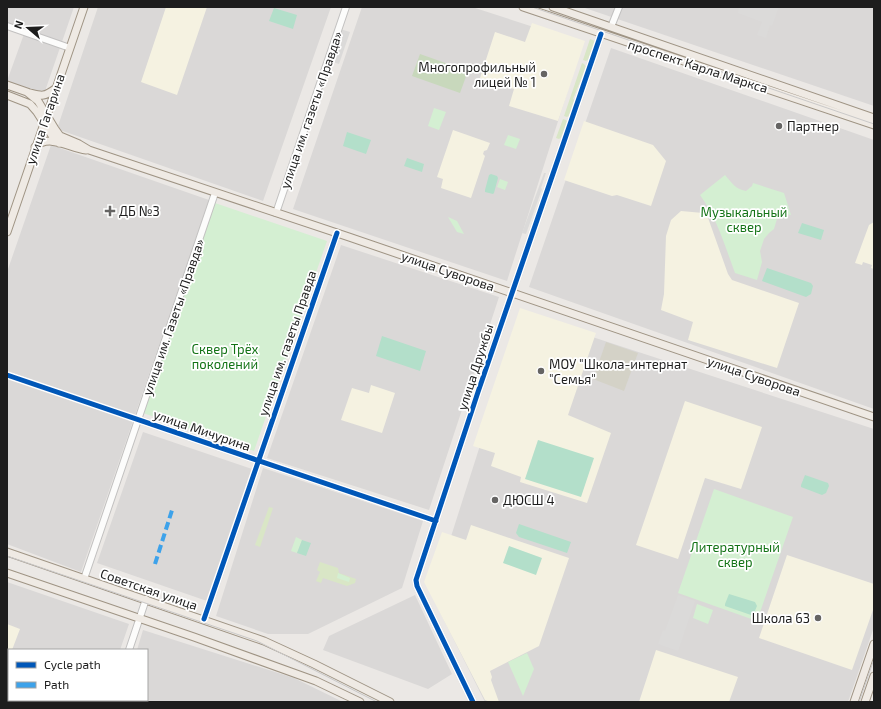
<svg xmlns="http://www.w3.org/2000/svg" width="881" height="709" font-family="'Exo 2',sans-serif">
<rect width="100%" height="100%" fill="#ebe8e5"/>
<path fill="#dad8d7" d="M7 7H74L44 94 7 81 24 34 7 26Z
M98 7H331L263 201 57 129Z
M362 7H472L583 43 507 281 293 209Z
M582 7H874V106Z
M611 48 874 140V409L529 287Z
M51 145 209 200 81 572 7 544V272Z
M341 245 499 297 429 510 267 458Z
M522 314 874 429V627L848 702H485L432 596Z
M143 432 252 469 207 601 97 563Z
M263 468 423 521 402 588 308 634H268L216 616Z
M7 582 129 624 120 650H9V686H7Z
M415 595 452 674 428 689 323 650 329 636Z
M143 630 294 678 343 702H122L123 700H147V650H137Z
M49 700H103L102 702H55Z"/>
<path fill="#f5f2e1" d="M166 7H207L177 95 141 82Z
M532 23 585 41 558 121 509 106 514 89 480 78 495 32 525 42Z
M584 121 653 145 666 161 651 206 617 195 612 196 564 180Z
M453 130 490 143 487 150 484 151 483 154 485 156 471 198 441 188 443 179 437 177Z
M681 211 703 213 707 215 728 274 732 280 799 303 777 368 688 340 693 322 661 310 664 294 666 236 671 220Z
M874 222V269L871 268 872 265 863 262 862 265 855 263 869 225Z
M520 308 596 333 568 415 611 433 587 503 520 482 521 477 491 466 495 453 473 446Z
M371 385 395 393 382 433 341 420 352 388 369 393Z
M685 401 762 427 741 489 705 478 678 559 636 545Z
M471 525 569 558 539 646 490 671 492 677 491 680 499 702H490L485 700 424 582 442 532 466 540Z
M787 555 874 584V607L852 670 759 638Z
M7 624 20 629 12 650H9V660L7 666Z
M656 650 738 677 729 702H639Z"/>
<path fill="#d4d2c7" d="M606 342 638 353 624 391 593 379Z"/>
<path fill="#d9e6c6" d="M590 39 595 41 589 59 586 61 583 60Z
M582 63 584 64 586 67 573 99 575 100 570 115 567 117 564 116Z
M563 119 566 120 568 123 562 137 559 139 556 138Z
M269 507 273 508 260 547 255 545Z
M320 562 338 568 339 573 356 579 355 583 347 586 323 578 321 583 316 581 320 572 317 570Z"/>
<path fill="#c8d8bc" d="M420 54 468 71 460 93 412 76Z"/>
<path fill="#d4efd2" d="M434 108 446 112 439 130 428 126Z
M508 135 520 139 516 149 504 145Z
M725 175C732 183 735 189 746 191L752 186 753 183 784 193 791 215 779 212 774 229 769 233 764 239 760 251 762 262 757 280 735 273C725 246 717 218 700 195Z
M500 179 508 182 505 190 497 187Z
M215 203 327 241 254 451 143 413Z
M448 217 457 221 464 234 457 232Z
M714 489 793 517 757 621 678 593Z
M296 537 302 540 297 553 291 551Z
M338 573 350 578 349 582 337 578Z
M697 604 713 610 708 624 693 618Z
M527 653 534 669 523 696 508 662Z"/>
<path fill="#b3dfca" d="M274 8 297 15 293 29 269 21Z
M347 132 371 140 366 154 343 146Z
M407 158 424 164 422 172 404 166Z
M491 174 497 176 498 178 494 193 493 194 485 192V190L489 175Z
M802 223 824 230 821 240 798 233Z
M767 268 811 283 813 286 811 294 806 297 762 281Z
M382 336 426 351 420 371 376 356Z
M538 440 594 458 581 497 525 479Z
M805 475 828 483 829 486 826 493 822 495 801 487V485Z
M519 524 571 542 567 553 519 537 516 533Z
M302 540 311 543 306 556 297 553Z
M509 546 542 558 536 575 503 563Z
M729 594 755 602 757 606 754 613 751 615 725 606V604Z"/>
<path fill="#dbdad9" d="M739 7H779L772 26 770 25 766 38 757 35 762 22 738 13Z
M340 29 350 32 339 64 330 61Z
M544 173H546L541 188 542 189 526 234 522 233Z
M678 595 695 601 678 651 658 644 663 630 665 631Z"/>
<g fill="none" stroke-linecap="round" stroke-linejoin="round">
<defs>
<path id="minor" d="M7 26 70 48
M611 27 619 7
M276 213 346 7
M7 375 436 521
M84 579 215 193
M204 619 337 233
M129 650 146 599
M7 689 9 690
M37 700 42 702
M112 702 113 700
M473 702 417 586 416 580 478 392 601 34"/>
<path id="major" d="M523 7 874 125
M553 7 874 118
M7 85 27 92 38 101 55 129 60 136 79 144 89 150 349 237 874 417
M30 93C42 96 44 97 55 89
M7 95 30 104 37 112 53 137 59 143
M35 147C49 133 69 148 86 150
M7 232 84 7
M7 552 264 641 314 664 390 702
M7 573 194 637 316 681 360 702
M854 702 874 644
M865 702 874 676"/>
</defs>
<use href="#minor" stroke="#c2c1c0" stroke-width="8"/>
<use href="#major" stroke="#9f9484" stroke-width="9"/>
<use href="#minor" stroke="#fcfcfb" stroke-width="6"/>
<use href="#major" stroke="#efeae4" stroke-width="7"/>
<path stroke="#cac9c9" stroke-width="1" d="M532 7 874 124
M7 556 257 641 377 702
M859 702 874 659"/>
<path stroke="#3da2ea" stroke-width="4" stroke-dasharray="8 4" stroke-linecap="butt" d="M155 564 173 507"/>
<defs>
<path id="cycleway" d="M7 375 436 521
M204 619 337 233
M473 702 417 586 416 580 478 392 601 34"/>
</defs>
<use href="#cycleway" stroke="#fff" stroke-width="8"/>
<use href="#cycleway" stroke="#0057b8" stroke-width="5"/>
</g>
<g fill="#656463" stroke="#fff" stroke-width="1.5">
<circle cx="544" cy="74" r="4"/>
<circle cx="779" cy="126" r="4"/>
<path d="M108 205h4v4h4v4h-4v4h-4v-4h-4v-4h4z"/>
<circle cx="541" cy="371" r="4"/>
<circle cx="495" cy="500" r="4"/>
<circle cx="818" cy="618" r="4"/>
</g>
<g text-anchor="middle" stroke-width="3.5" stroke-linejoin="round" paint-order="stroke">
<g font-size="13" fill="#1d1d1d" stroke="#fff">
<text transform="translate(698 66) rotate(18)" y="5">проспект Карла Маркса</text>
<text transform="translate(311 110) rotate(-71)" y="5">улица им. газеты «Правда»</text>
<text transform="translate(45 119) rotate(-71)" y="5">улица Гагарина</text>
<text transform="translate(448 271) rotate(19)" y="5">улица Суворова</text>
<text transform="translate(173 317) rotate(-71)" y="5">улица им. Газеты «Правда»</text>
<text transform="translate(287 343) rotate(-71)" y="5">улица им. газеты Правда</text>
<text transform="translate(475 367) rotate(-72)" y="5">улица Дружбы</text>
<text transform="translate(754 376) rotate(19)" y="5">улица Суворова</text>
<text transform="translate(202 430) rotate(19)" y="5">улица Мичурина</text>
<text transform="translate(149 589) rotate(19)" y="5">Советская улица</text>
</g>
<g font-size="13" fill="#1d1d1d" stroke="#fff" text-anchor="start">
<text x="536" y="72" text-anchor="end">Многопрофильный<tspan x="536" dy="15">лицей № 1</tspan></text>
<text x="787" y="131">Партнер</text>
<text x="119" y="216">ДБ №3</text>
<text x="549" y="369">МОУ "Школа-интернат<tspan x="549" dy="15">"Семья"</tspan></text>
<text x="503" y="505">ДЮСШ 4</text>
<text x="810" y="623" text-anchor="end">Школа 63</text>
</g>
<g font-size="13" fill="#137316" stroke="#fff">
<text x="744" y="217">Музыкальный<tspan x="744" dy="15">сквер</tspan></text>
<text x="225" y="354">Сквер Трёх<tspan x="225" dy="15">поколений</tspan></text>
<text x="735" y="552">Литературный<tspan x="735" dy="15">сквер</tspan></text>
</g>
</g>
<rect width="881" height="709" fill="none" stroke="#1d1d1d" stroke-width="16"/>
<rect x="8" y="649" width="140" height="52" fill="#ffffff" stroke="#a5a5a5"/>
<rect x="16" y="662" width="20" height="6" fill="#0057b8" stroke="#a5a5a5"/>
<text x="44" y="669" font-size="12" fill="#1d1d1d">Cycle path</text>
<rect x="16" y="682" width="20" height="6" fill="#3da2ea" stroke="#a5a5a5"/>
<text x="44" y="689" font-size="12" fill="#1d1d1d">Path</text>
<g transform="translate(28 28) rotate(289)" stroke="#ffffff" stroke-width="3" paint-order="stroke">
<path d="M0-3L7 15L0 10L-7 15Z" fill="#1d1d1d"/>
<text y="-6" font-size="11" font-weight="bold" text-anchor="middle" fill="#1d1d1d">N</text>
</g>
</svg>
